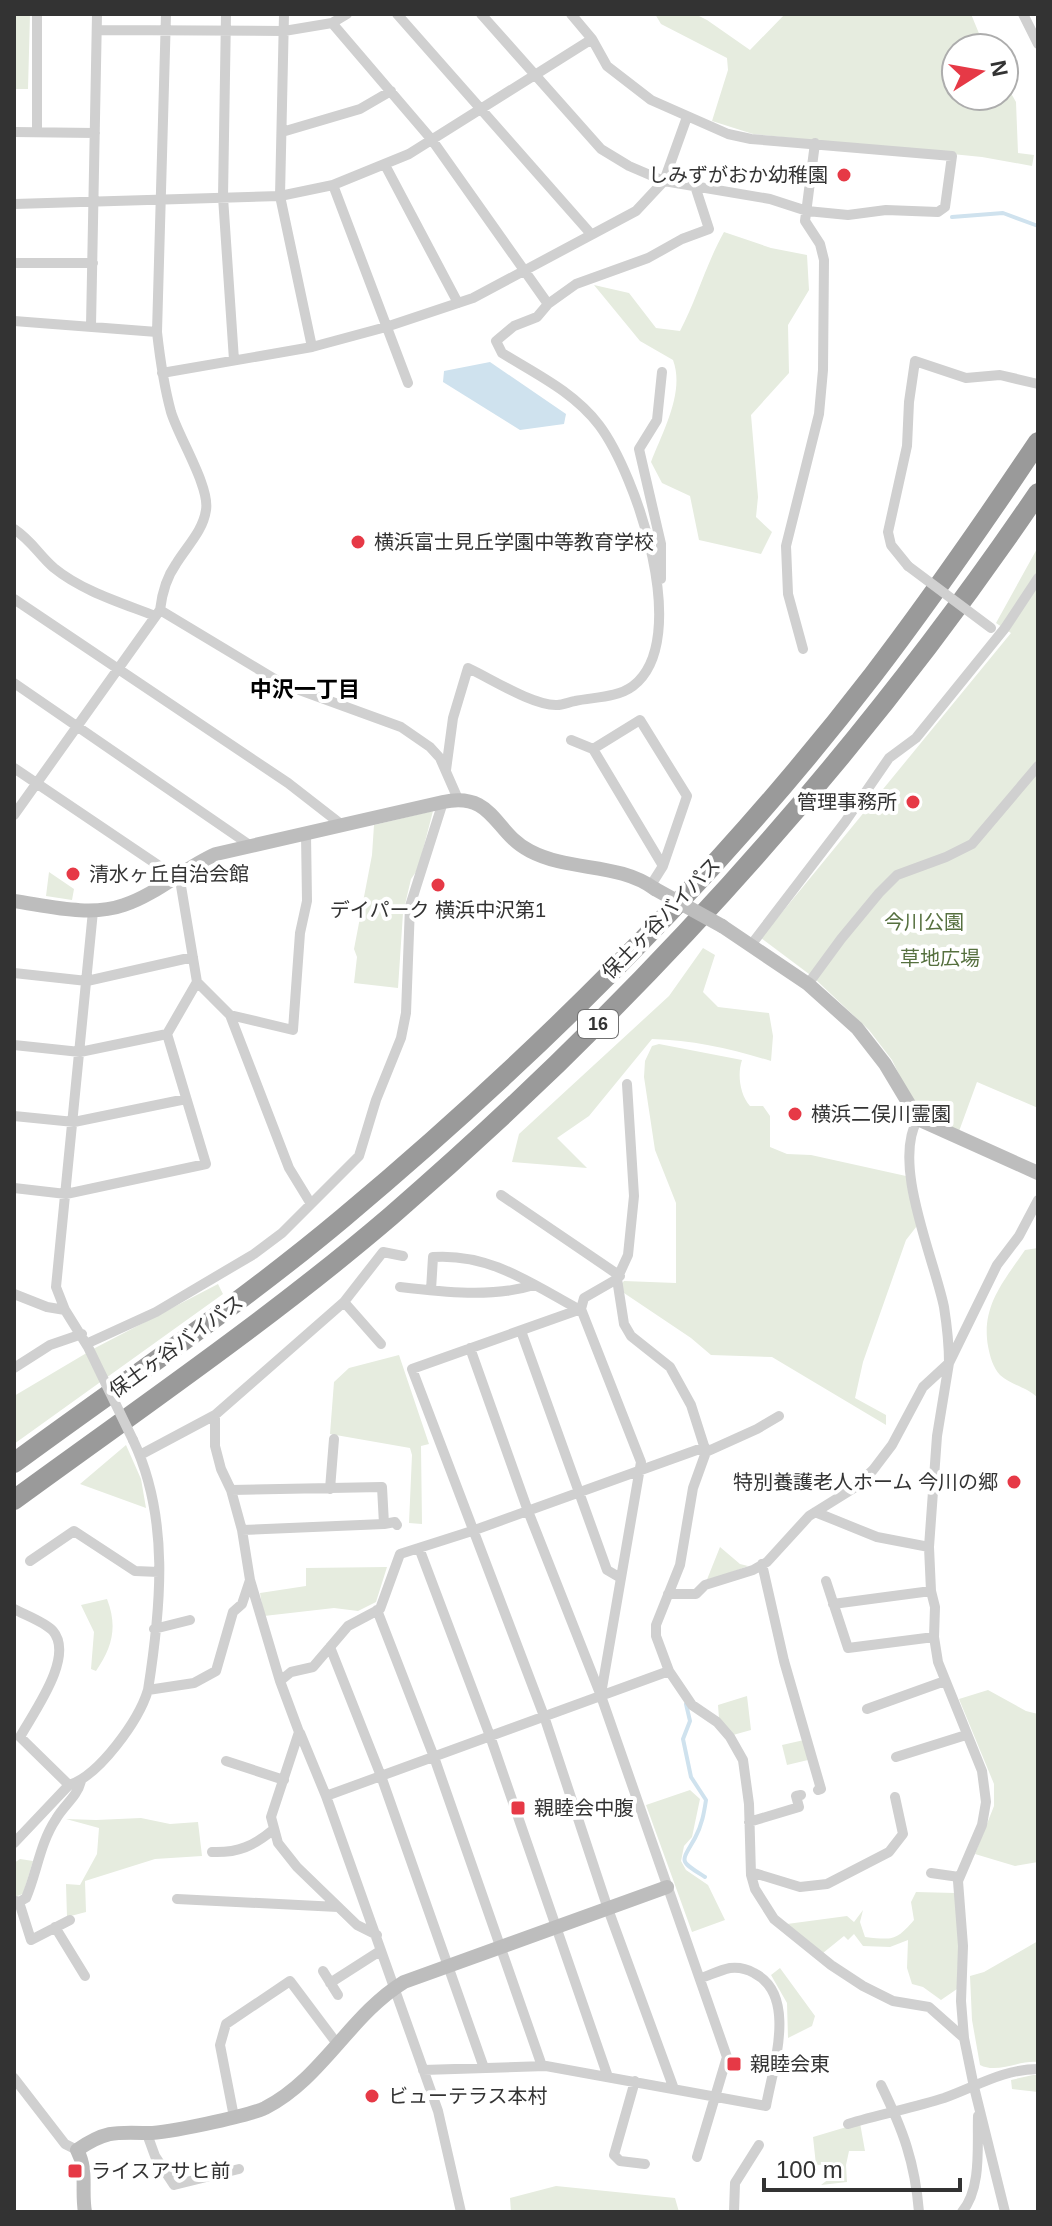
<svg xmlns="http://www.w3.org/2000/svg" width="1052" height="2226" font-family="Helvetica,'Noto Sans JP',sans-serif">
<rect width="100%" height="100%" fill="#fff"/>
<path fill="#e6ecdf" d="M14 14H30L28 89H14Z
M655 14H695L707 20 750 50 785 14H971L985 48H956V96H1004V81L1016 102 1018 153 1034 155 1032 166 982 157 753 134 712 121 728 70 727 58 661 24Z
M724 232 771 248 807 255 809 290 788 325 789 373 751 415 758 497 756 517 772 532 761 554 699 540 690 496 662 483 651 462C663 431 685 392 673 360L640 341 594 285 629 293 656 328 680 331C697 299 706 264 724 232Z
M1038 547V1108L977 1082 958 1134 927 1118 913 1103 892 1060 869 1030 813 977 761 938 1011 633 996 623Z
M433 811 418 869 411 879 403 913 398 988 354 983 357 957 354 949 372 855 374 825Z
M49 872 74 889 72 900 46 896Z
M703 948 715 955 703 992 718 1007 769 1013 773 1036 771 1061C732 1049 693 1040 652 1039L589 1116 557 1138 587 1168 512 1162 519 1134 669 996Z
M659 1044 742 1060C737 1074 740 1095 750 1106H763L770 1116V1147L787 1154 811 1155 906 1176 920 1222 906 1240 863 1362 855 1398 886 1415V1425L772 1357 711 1355 691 1338 624 1293 621 1284 624 1281 676 1283V1203L655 1150 644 1077 645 1061 652 1046Z
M1038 1248V1398C1027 1387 1011 1385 1000 1375 993 1367 990 1357 988 1346 981 1306 1004 1281 1025 1250Z
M218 1284 223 1294 14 1444V1396L95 1348Z
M399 1355 429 1444 421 1446 422 1524 409 1523 412 1455 410 1448 330 1434 334 1382 349 1368Z
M126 1445 141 1479 146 1508 80 1484Z
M720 1547 740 1564 748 1566 706 1582Z
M387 1567 376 1602 358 1611 334 1608 264 1616 260 1593 306 1586V1568Z
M107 1599C118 1627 112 1648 96 1671L91 1669 94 1632 81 1605Z
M988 1690 1026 1711 1038 1714V1862L1015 1866 975 1854 994 1806V1784L959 1699Z
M747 1696 751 1730 733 1735 719 1718 718 1705Z
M804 1740 808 1760 787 1765 782 1745Z
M690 1790 700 1799 692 1837 684 1846 681 1861 686 1870 708 1885 725 1920 692 1932 646 1805Z
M141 1818 170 1824 198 1822 202 1856 155 1859 85 1881 86 1912 67 1917 66 1884 80 1885 97 1854 99 1828 66 1819 96 1820Z
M20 1859 33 1861 23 1894 14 1897V1863Z
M916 1892 955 1893 959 1937 957 1989 941 2000 923 1987 912 1984 907 1968 908 1940 890 1947 863 1946 854 1934 848 1940 844 1936 823 1953 787 1924 847 1916 854 1922 863 1910 860 1922 865 1937C893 1940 896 1941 914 1920L911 1902Z
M1038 1941V2062C1019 2060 997 2074 980 2065L972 2020 970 1976 984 1972Z
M780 1968 815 2016 812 2026 788 2038 787 2003 771 1975Z
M1033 2075H1038V2092L1012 2089 1011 2080Z
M860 2123 865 2151H849L846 2165 847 2182 821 2185 830 2178V2164L816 2165 813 2137Z
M556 2186 675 2198 679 2212H511L510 2198Z"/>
<path fill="#cfe2ee" d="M490 362 566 414 564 424 520 430 443 382 444 371Z"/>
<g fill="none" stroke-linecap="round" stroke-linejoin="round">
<path stroke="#cfe2ee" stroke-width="4" d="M952 217 1003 213 1038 226
M686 1704 690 1721 683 1739 691 1777 706 1800C704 1813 702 1825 695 1838 681 1863 678 1860 705 1877"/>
<path stroke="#d0d0d0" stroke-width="10" d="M37 14V132
M226 14 223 197 234 360
M284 14 280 196 312 347
M397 14 591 234
M481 14 601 149 629 166 664 181 770 199 807 211 848 215 886 210 938 212 945 207 952 156 751 139 728 134 651 100 607 66 592 39 571 14
M1023 14 1038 44
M332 23 432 140 548 304
M97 30 284 31 332 23 347 14
M14 132 95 133
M282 132 360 109 391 91
M385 165 458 303
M333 185 408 383
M14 204 280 196 333 185 409 154 592 39
M14 263H93
M14 321 157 332
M91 326 97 14
M162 373 312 347 386 327 473 298 636 211 664 181 687 117
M14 529C32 541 39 555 54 568 82 591 122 603 155 616
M908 566 891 545 888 532 907 446 909 402 915 361 966 378 1000 375 1038 384
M661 579V544L639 449 657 420 662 372
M14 599 288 783 342 825
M160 610 283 684 401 727 430 747 440 758 458 799
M803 649 788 594 786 546 819 414 823 370 824 260 820 244 805 221 815 143
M14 683 251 846
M571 740 593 749 663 866 651 885
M593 749 640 720 687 796 663 866
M14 768 180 880 197 982 230 1015 293 1030 300 933 307 901 306 834
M446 770 453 718 468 668C490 678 533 706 557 705 563 705 569 702 575 701 594 697 617 698 633 686 693 640 636 474 599 425 574 392 536 374 502 353L496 341 514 326 537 317 548 304 576 284 648 258 682 239 709 229 695 186
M14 815 160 610C162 593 166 578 176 564 187 546 203 531 206 510 210 487 179 438 171 412 164 386 160 359 157 332L166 14
M751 945 845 822 889 758 916 738 1005 628 1038 578
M14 973 87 981 193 957
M808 984 841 939 879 893 897 875 946 857 972 844 1038 766
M230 1015 289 1168 311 1204
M14 1045 80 1052 167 1034
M627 1084 634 1196 628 1255 617 1279 624 1324 631 1336 670 1367 691 1405 706 1452 693 1488 680 1565 656 1625V1636L669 1671 692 1705 717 1722 730 1737 743 1760 749 1804 751 1875 755 1889 774 1919 831 1965 863 1986 893 2001 929 2007 964 2038
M14 1116 74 1122 186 1099
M14 1188 66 1194 206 1164 167 1034 197 982
M501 1195 620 1276
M400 1287C442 1292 493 1298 534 1285
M431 1290 433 1257C490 1253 532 1284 580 1310
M14 1294 47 1307 65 1310
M344 1302 381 1344
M581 1309 412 1369 544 1716 608 1909 674 2089
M521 1331 607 1570 619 1577
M86 1344 156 1312 254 1254 282 1233 359 1156 376 1100 401 1038 406 1013 410 906 443 802
M88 1347 65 1310 56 1287 93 911
M470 1348 528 1511 601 1696 727 2057 697 2157
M14 1368 50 1345 82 1334
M215 1415V1446L221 1469 231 1490 242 1530 250 1580 280 1681 299 1732 271 1817 278 1843 297 1867 357 1925 377 1935
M706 1452 757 1429 779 1416
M140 1455 215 1415 344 1302 383 1252 403 1256
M330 1489 334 1439
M231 1490 382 1487 384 1524 395 1522 397 1525
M815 1512 877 1537 929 1547
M242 1530 384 1524
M419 1548 490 1736 608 2077
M30 1561 74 1531 135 1571 159 1572
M762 1564 784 1661 821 1789 818 1790
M826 1581 848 1648 934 1637
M668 1594H696L705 1585 753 1570 767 1562 809 1516 854 1488 873 1470 892 1445 923 1387 949 1363C949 1344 947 1326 944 1307 934 1258 891 1163 918 1119
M833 1604 931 1591
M14 1609C25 1615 45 1622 53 1631 75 1657 33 1713 20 1737L69 1785
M377 1610 434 1757 542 2066
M154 1629 190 1620
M330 1647 381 1776 484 2068
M280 1681 291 1672 313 1667 348 1626 380 1609 400 1554 472 1531 705 1447
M148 1690 194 1683 216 1671 233 1612 242 1604 250 1580
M601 1694 641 1462 581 1309 584 1298 617 1279
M867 1709 945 1681
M300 1733 326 1796 438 2111 461 2212
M896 1757 966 1735
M226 1761 284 1780
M326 1796 669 1671
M749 1822 799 1807 796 1796 801 1795
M14 1843 69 1785C99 1776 139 1720 148 1690 161 1607 170 1518 133 1440
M212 1852C238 1853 254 1846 274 1829
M751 1872 800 1887 827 1884 889 1852 903 1834 895 1797
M931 1873 959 1877
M177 1899 338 1907
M16 1901 19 1902 31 1940 70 1920
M19 1902 26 1898C37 1872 40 1843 56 1819 64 1805 77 1797 81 1781
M55 1927 85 1976
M323 1971 338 1995
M330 1983 380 1951
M423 2070 546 2066 766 2106C773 2067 798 1995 754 1973 747 1969 738 1967 730 1968 720 1970 710 1975 701 1978
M14 2078 65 2144 77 2150
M635 2081 614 2155 620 2161 645 2164
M881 2085C903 2130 915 2162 919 2212
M234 2117 220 2045 226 2024 290 1981 338 2045
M848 2124C880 2114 913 2108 944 2098 975 2087 1004 2069 1038 2069
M147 2134 155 2156 174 2185 239 2169
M734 2212 735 2183 759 2145
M962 2212C982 2188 977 2146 978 2116
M1005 2212 974 2087 964 2038 961 2001 963 1946 958 1881 982 1825 986 1802 982 1771 938 1662 934 1637 935 1607 931 1591 929 1547 937 1436 949 1363 997 1265 1019 1236 1038 1200"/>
<path stroke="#bdbdbd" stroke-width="14" d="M14 901C49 906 90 917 124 905 157 894 184 868 216 854L443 802C494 791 494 833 530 851 570 872 618 862 655 889
M722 926 808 984 857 1028 885 1064 918 1119 1038 1173
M85 2212C81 2190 88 2170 77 2150 105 2131 115 2132 146 2133 164 2134 248 2116 265 2108 322 2079 350 2015 404 1982L667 1887"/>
<path stroke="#9a9a9a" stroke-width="20" d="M14 1463C124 1382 238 1306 343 1218 536 1056 719 875 873 675 931 599 985 521 1038 442
M14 1500C140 1408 273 1317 391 1216 636 1004 856 761 1038 493"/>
<path stroke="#d0d0d0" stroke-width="10" d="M908 566 991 628
M89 1349 133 1440"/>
<path stroke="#bdbdbd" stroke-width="14" d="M655 889 722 926"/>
</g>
<g fill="#e63946" stroke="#fff" stroke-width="3">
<circle cx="844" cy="175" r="8"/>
<circle cx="358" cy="542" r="8"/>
<circle cx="913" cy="802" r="8"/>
<circle cx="73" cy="874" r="8"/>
<circle cx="438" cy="885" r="8"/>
<circle cx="795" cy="1114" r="8"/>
<circle cx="1014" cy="1482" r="8"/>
<rect x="510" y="1800" width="16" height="16" rx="4"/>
<rect x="726" y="2056" width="16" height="16" rx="4"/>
<circle cx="372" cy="2096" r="8"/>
<rect x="67" y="2163" width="16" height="16" rx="4"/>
</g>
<g text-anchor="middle" stroke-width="8" stroke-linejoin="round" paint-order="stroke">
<rect fill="#fff" stroke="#707070" stroke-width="2" x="578" y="1010" width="40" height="28" rx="6"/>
<g font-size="18" font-weight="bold" fill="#333">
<text x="598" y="1030">16</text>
</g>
<g font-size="20" fill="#333" stroke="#fff" text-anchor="start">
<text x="828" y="182" text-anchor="end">しみずがおか幼稚園</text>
<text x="374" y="549">横浜富士見丘学園中等教育学校</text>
<text x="897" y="809" text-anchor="end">管理事務所</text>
<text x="89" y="881">清水ヶ丘自治会館</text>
<text x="438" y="917" text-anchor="middle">デイパーク 横浜中沢第1</text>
<text x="811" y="1121">横浜二俣川霊園</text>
<text x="998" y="1489" text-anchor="end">特別養護老人ホーム 今川の郷</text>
<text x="534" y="1815">親睦会中腹</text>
<text x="750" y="2071">親睦会東</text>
<text x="388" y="2103">ビューテラス本村</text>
<text x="91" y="2178">ライスアサヒ前</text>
</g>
<g font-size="20" fill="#333" stroke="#fff">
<text transform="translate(661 918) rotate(-46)" y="7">保土ヶ谷バイパス</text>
<text transform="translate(176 1346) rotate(-36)" y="7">保土ヶ谷バイパス</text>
</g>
<g font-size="20" fill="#56703f" stroke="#fff">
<text x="924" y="929">今川公園</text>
<text x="940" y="965">草地広場</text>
</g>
<g font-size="22" font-weight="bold" fill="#000" stroke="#fff">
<text x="305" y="697">中沢一丁目</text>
</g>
</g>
<rect width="1052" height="2226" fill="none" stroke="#333333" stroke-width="32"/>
<g transform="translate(980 72) rotate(79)"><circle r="38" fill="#ffffff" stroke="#adadad" stroke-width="2"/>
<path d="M0-6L14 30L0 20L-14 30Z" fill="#e63946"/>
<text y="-12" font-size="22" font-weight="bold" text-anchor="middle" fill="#333333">N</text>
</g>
<path d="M764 2178v12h196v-12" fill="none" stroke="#333333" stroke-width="4"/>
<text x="776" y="2178" font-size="24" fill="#333333" stroke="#ffffff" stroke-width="6" paint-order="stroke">100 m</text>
</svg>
